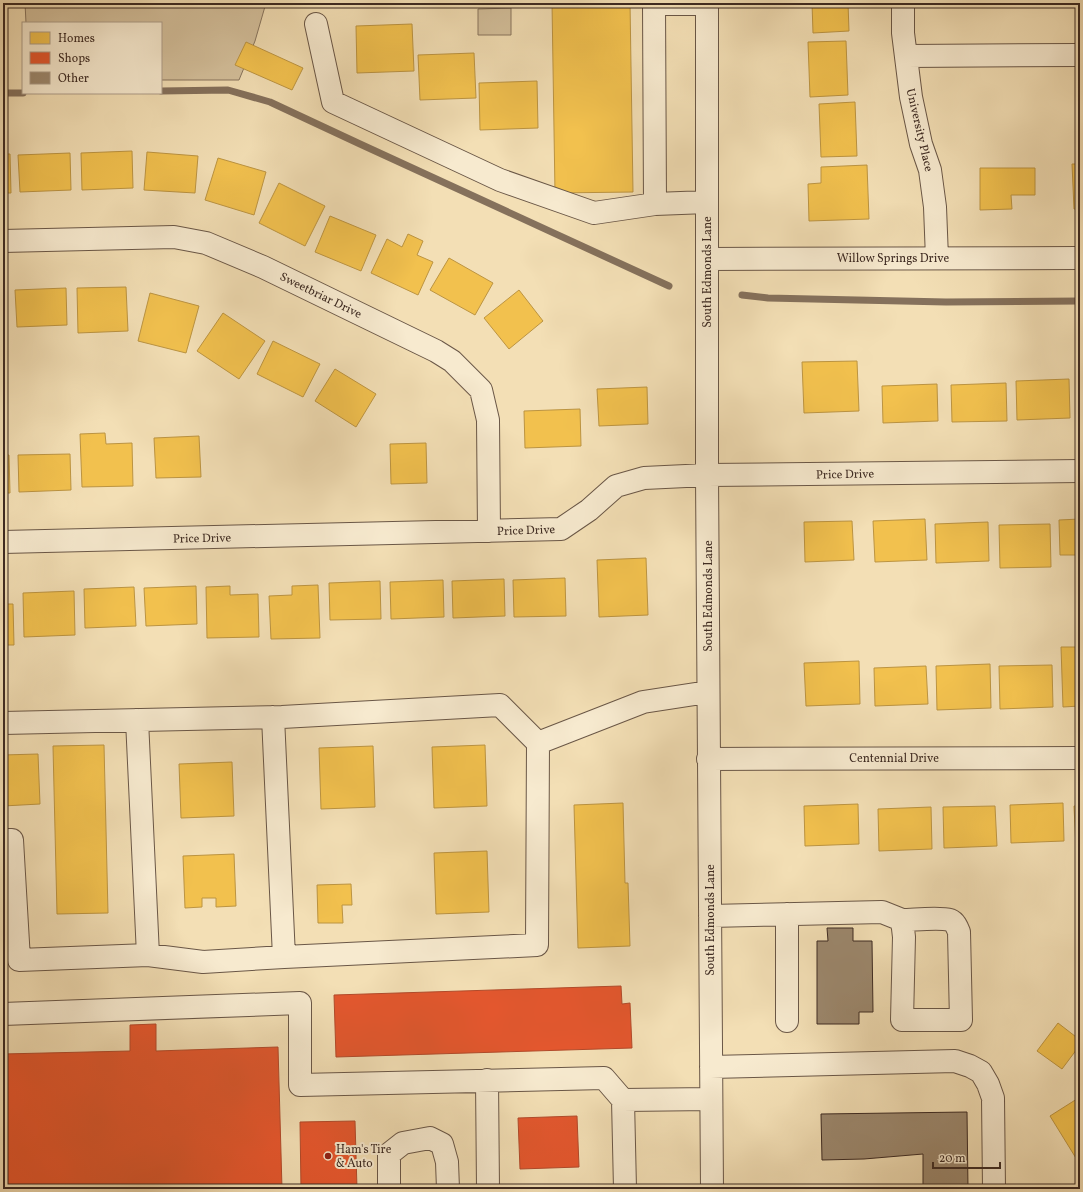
<svg xmlns="http://www.w3.org/2000/svg" width="1083" height="1192" font-family="Vollkorn,serif">
<rect width="100%" height="100%" fill="#f3dfb5"/>
<filter id="stains"><feTurbulence type="fractalNoise" baseFrequency=".005" numOctaves="4"/><feColorMatrix values="0 0 0 0 .2 0 0 0 0 .09 0 0 0 0 .02 0 0 0 .5 -.17"/></filter>
<radialGradient id="worn" r=".72"><stop offset=".6" stop-color="#630" stop-opacity="0"/><stop offset="1" stop-color="#630" stop-opacity=".3"/></radialGradient>
<path fill="#d4c09c" stroke="#88755f" d="M25 3H266L255 41 239 80H161V23H26Z
M511 8V35H478V9Z"/>
<path fill="#f2c14e" stroke="#bc9441" d="M552 3H630L633 192 555 193Z
M812 3H848L849 31 813 33Z
M412 24 414 71 357 73 356 26Z
M846 41 848 95 810 97 808 42Z
M246 42 303 68 292 90 235 65Z
M474 53 476 98 420 100 418 55Z
M537 81 538 128 480 130 479 83Z
M855 102 857 156 821 157 819 104Z
M132 151 133 188 82 190 81 153Z
M147 152 198 156 195 193 144 190Z
M70 153 71 190 20 192 18 155Z
M3 154H10L11 193H3Z
M218 158 266 172 254 215 205 200Z
M1072 164H1080V209H1074Z
M867 165 869 219 809 221 808 184 821 183V167Z
M980 168H1035V195H1011L1012 209 980 210Z
M279 183 325 206 305 246 259 223Z
M330 216 376 235 361 271 315 252Z
M408 234 423 241 417 255 433 262 418 295 371 273 387 239 402 247Z
M449 258 493 283 475 315 430 290Z
M126 287 128 331 78 333 77 288Z
M66 288 67 325 17 327 15 290Z
M3 289H5L7 327H3Z
M519 290 543 321 509 349 484 318Z
M150 293 199 306 186 353 138 341Z
M223 313 265 341 239 379 197 351Z
M273 341 320 364 303 397 257 374Z
M857 361 859 411 804 413 802 362Z
M335 369 376 394 356 427 315 401Z
M1069 379 1070 418 1017 420 1016 381Z
M1006 383 1007 421 952 422 951 385Z
M937 384 938 421 883 423 882 386Z
M647 387 648 424 599 426 597 389Z
M580 409 581 446 525 448 524 411Z
M105 433 106 444 132 443 133 486 82 487 80 434Z
M199 436 201 477 156 478 154 438Z
M426 443 427 483 391 484 390 444Z
M70 454 71 490 19 492 18 455Z
M3 455H9L10 493H3Z
M925 519 927 560 875 562 873 521Z
M1080 519V555H1060L1059 520Z
M852 521 854 560 805 562 804 522Z
M988 522 989 561 936 563 935 524Z
M1050 524 1051 567 1000 568 999 525Z
M646 558 648 615 599 617 597 560Z
M565 578 566 616 514 617 513 580Z
M504 579 505 616 453 618 452 581Z
M443 580 444 617 391 619 390 582Z
M380 581 381 619 330 620 329 583Z
M318 585 320 638 271 639 269 596 292 595V586Z
M196 586 197 624 146 626 144 588Z
M230 586V595L258 594 259 637 207 638 206 587Z
M134 587 136 626 85 628 84 589Z
M74 591 75 635 24 637 23 593Z
M3 604H13L14 645H3Z
M1061 647H1080V706L1063 707Z
M859 661 860 704 806 706 804 663Z
M990 664 991 708 937 710 936 666Z
M1052 665 1053 707 1000 709 999 666Z
M926 666 928 704 875 706 874 668Z
M104 745 108 913 57 914 53 746Z
M485 745 487 806 434 808 432 747Z
M373 746 375 807 321 809 319 748Z
M38 754 40 804 3 806V755Z
M232 762 234 816 181 818 179 764Z
M623 803 625 883H628L630 946 578 948 574 805Z
M1063 803 1064 841 1011 843 1010 805Z
M858 804 859 844 805 846 804 806Z
M995 806 997 846 944 848 943 807Z
M1074 806H1080V848H1076Z
M931 807 932 849 879 851 878 809Z
M487 851 489 912 436 914 434 853Z
M234 854 236 906 216 907V898H202V907L185 908 183 856Z
M351 884 352 905H342L343 923H318L317 885Z
M1058 1023 1080 1040V1045L1062 1069 1037 1051Z
M1080 1097V1162L1079 1163 1050 1116Z"/>
<path fill="#e4572e" stroke="#b24a2a" d="M621 986 622 1004 630 1003 632 1048 336 1057 334 995Z
M156 1024V1051L278 1047 282 1189H3V1054L130 1051V1025Z
M577 1116 579 1167 520 1169 518 1118Z
M355 1121 357 1189H301L300 1122Z"/>
<g fill="none" stroke-linecap="round" stroke-linejoin="round">
<path stroke="#85715c" stroke-width="7" d="M161 91 228 90 270 102 360 144 669 286
M3 93H23
M742 295 768 298 946 302 1080 301"/>
</g>
<path fill="#9c886e" stroke="#3d2a22" d="M827 928H853V941H872L873 1012H859V1024H817V941H828Z
M967 1112 968 1189H923V1154L864 1159 822 1160 821 1114Z"/>
<g fill="none" stroke-linecap="round" stroke-linejoin="round">
<defs>
<path id="minor" d="M707 3V475L712 1189
M903 3V33L911 97 921 144 930 170 935 207 937 258
M707 4H654L655 204 707 202
M316 24 333 102 500 180 594 213 655 204
M906 56 1080 55
M3 241 174 237 206 243 263 267 436 351 452 361 481 390 488 420 489 531
M707 259 1080 258
M3 542 561 529 589 510 616 486 644 478 707 475 1080 471
M273 717 284 957
M137 720 148 955
M3 723 282 717 500 705 538 743 537 945 284 957 203 962 148 955 19 960 12 840H3
M538 743 643 702 708 692
M708 759 1080 758
M787 914V1021
M710 916 882 912 902 920 904 937 902 1020H961L959 932C957 927 955 922 950 920 940 917 913 920 902 920
M3 1014 300 1003V1085L604 1078 623 1100 711 1099
M711 1067 955 1061 970 1066 981 1072 988 1084 993 1098 994 1189
M487 1080 488 1189
M623 1100 625 1189
M389 1189V1154L403 1143 430 1138 442 1144 447 1162 448 1189"/>
</defs>
<use href="#minor" stroke="#6a5747" stroke-width="24"/>
<use href="#minor" stroke="#f7eacf" stroke-width="22"/>
</g>
<circle fill="#8f2418" stroke="#f7eacf" stroke-width="1.5" cx="328" cy="1156" r="4"/>
<g text-anchor="middle" stroke-width="4" stroke-linejoin="round" paint-order="stroke">
<g font-size="12" fill="#3d2a22" stroke="#f7eacf">
<text transform="translate(920 130) rotate(77)" y="4">University Place</text>
<text x="893" y="262">Willow Springs Drive</text>
<text transform="translate(707 272) rotate(-90)" y="4">South Edmonds Lane</text>
<text transform="translate(321 295) rotate(26)" y="4">Sweetbriar Drive</text>
<text transform="translate(845 474) rotate(-1)" y="4">Price Drive</text>
<text transform="translate(526 530) rotate(-2)" y="4">Price Drive</text>
<text transform="translate(202 538) rotate(-1)" y="4">Price Drive</text>
<text transform="translate(708 596) rotate(-90)" y="4">South Edmonds Lane</text>
<text x="894" y="762">Centennial Drive</text>
<text transform="translate(710 920) rotate(-90)" y="4">South Edmonds Lane</text>
</g>
<g font-size="12" fill="#3d2a22" stroke="#f7eacf" text-anchor="start">
<text x="336" y="1153">Ham's Tire<tspan x="336" dy="14">&amp; Auto</tspan></text>
</g>
</g>
<rect width="1083" height="1192" fill="none" stroke="#f3dfb5" stroke-width="16"/>
<rect x="4" y="4" width="1075" height="1184" fill="none" stroke="#3d2a22" stroke-width="2"/>
<rect x="8" y="8" width="1067" height="1176" fill="none" stroke="#3d2a22"/>
<rect x="22" y="22" width="140" height="72" fill="#f7eacf" stroke="#ad9d8a"/>
<rect x="30" y="32" width="20" height="12" fill="#f2c14e" stroke="#ad9d8a"/>
<text x="58" y="42" font-size="12" fill="#3d2a22">Homes</text>
<rect x="30" y="52" width="20" height="12" fill="#e4572e" stroke="#ad9d8a"/>
<text x="58" y="62" font-size="12" fill="#3d2a22">Shops</text>
<rect x="30" y="72" width="20" height="12" fill="#9c886e" stroke="#ad9d8a"/>
<text x="58" y="82" font-size="12" fill="#3d2a22">Other</text>
<path d="M933 1162v6h67v-6" fill="none" stroke="#3d2a22" stroke-width="2"/>
<text x="939" y="1162" font-size="12" fill="#3d2a22" stroke="#f7eacf" stroke-width="3" paint-order="stroke">20 m</text>
<rect width="100%" height="100%" filter="url(#stains)"/>
<rect width="100%" height="100%" fill="url(#worn)"/>
</svg>
